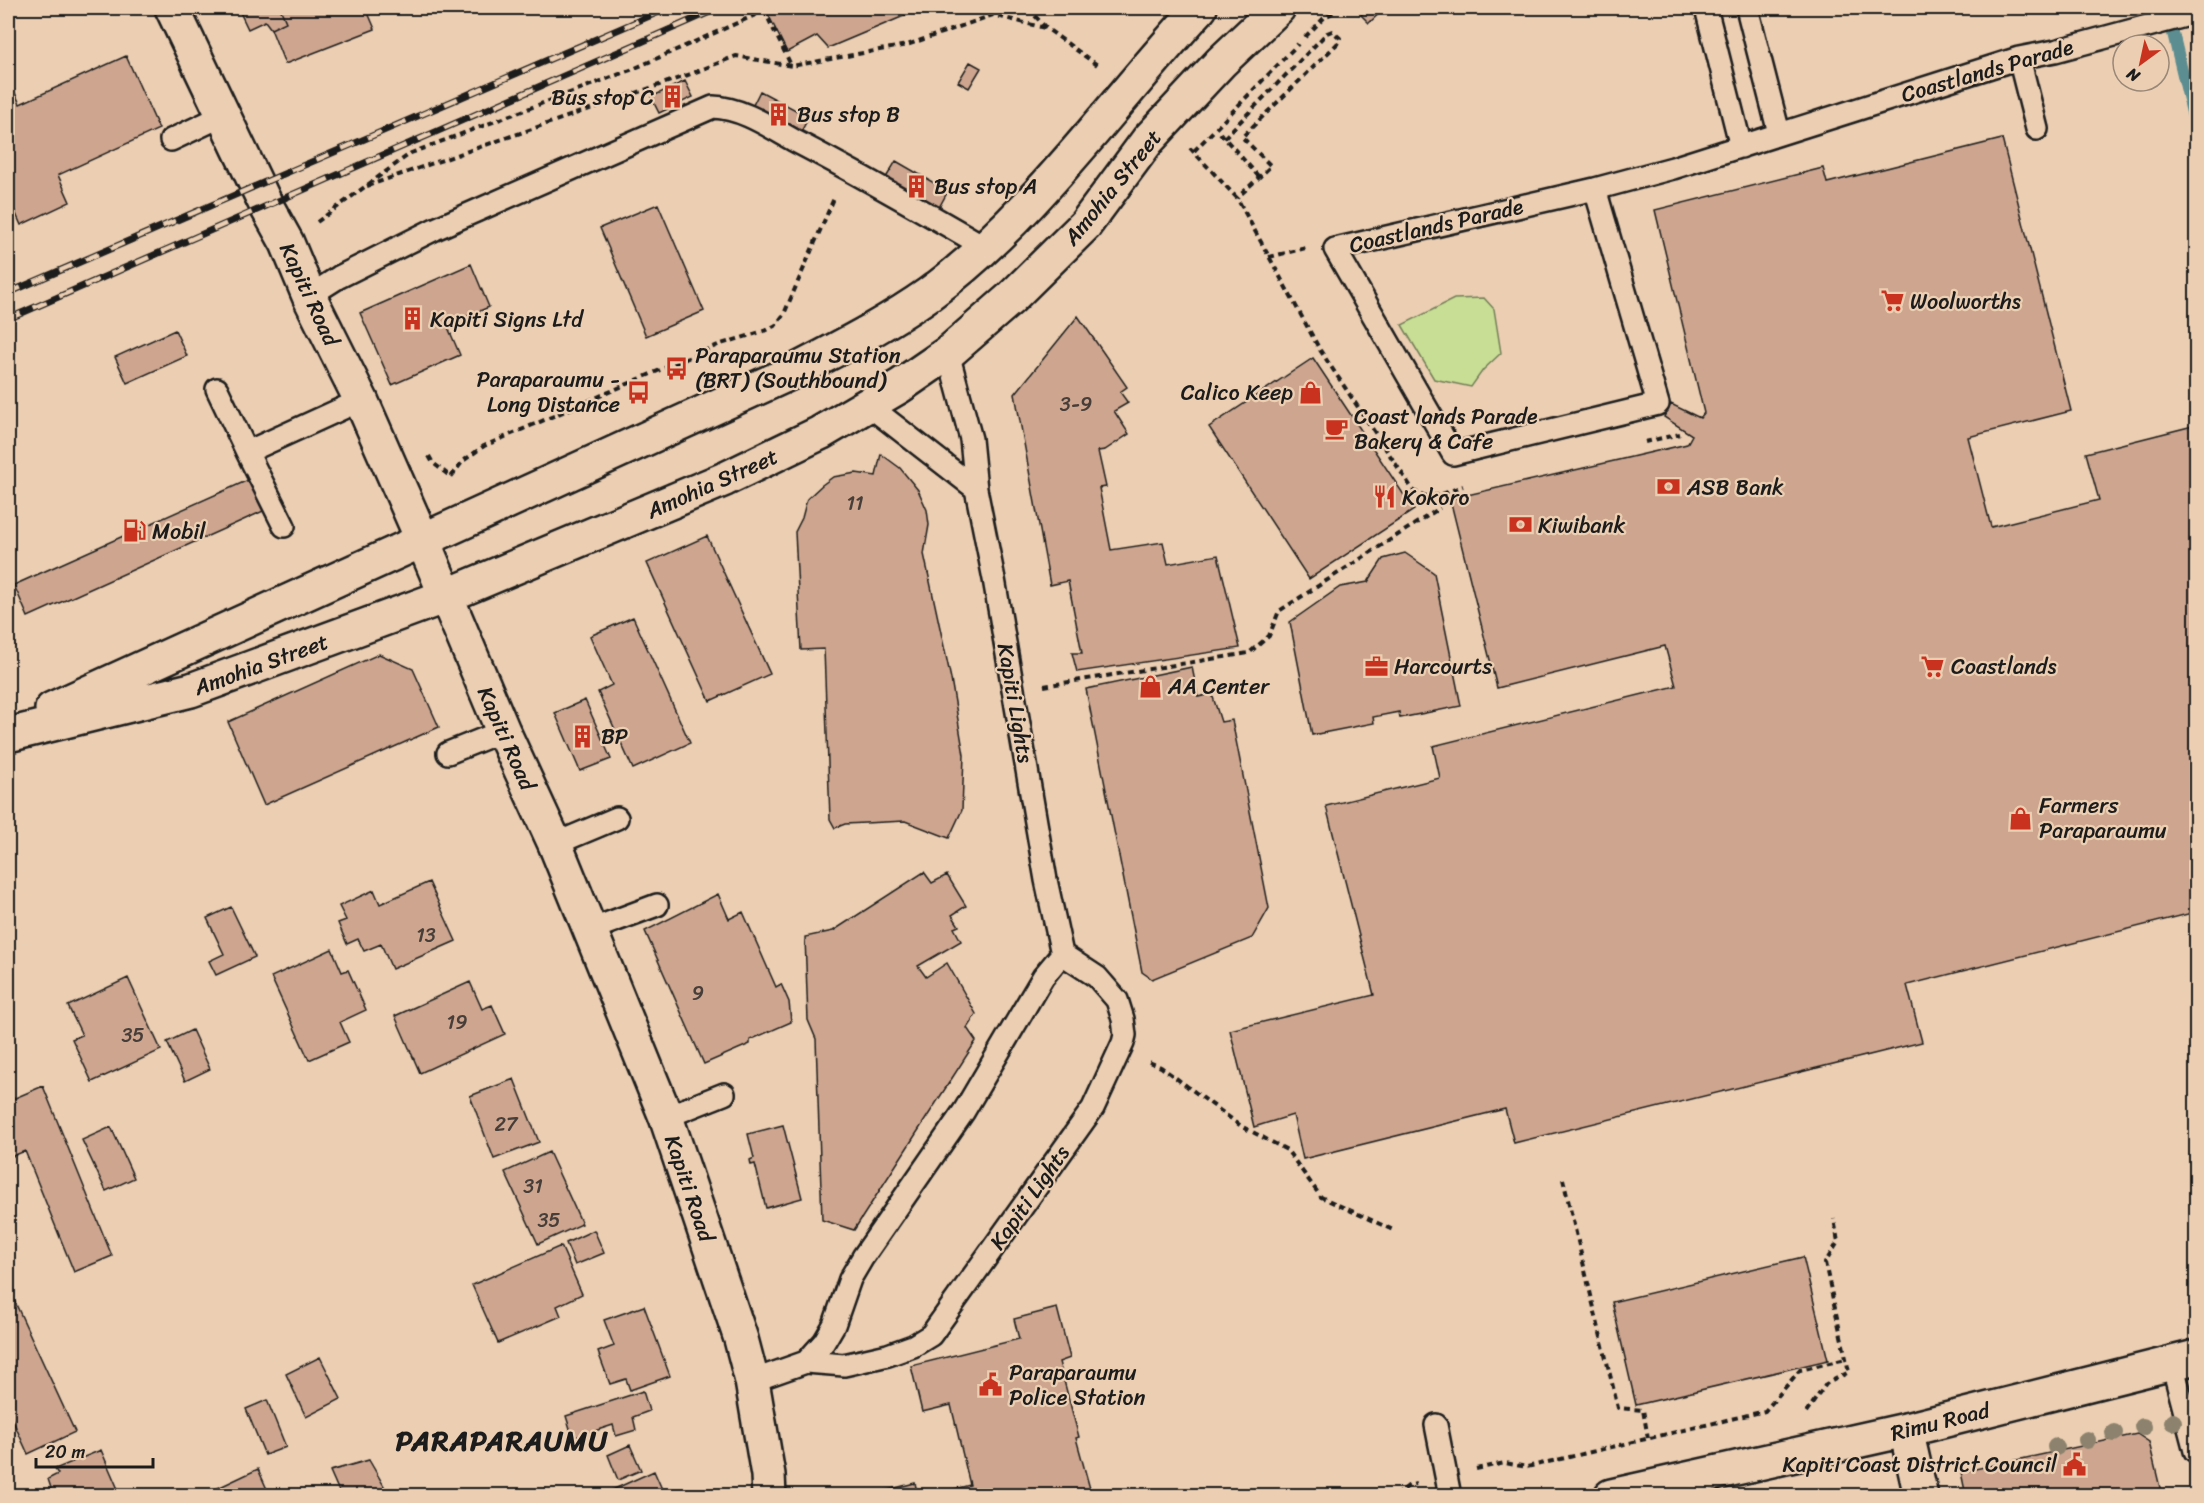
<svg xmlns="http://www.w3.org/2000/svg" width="2204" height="1503" font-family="Sriracha,sans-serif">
<rect width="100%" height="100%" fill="#eccfb3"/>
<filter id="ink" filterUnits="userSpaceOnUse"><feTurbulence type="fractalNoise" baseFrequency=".0167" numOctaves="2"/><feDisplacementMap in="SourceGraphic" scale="12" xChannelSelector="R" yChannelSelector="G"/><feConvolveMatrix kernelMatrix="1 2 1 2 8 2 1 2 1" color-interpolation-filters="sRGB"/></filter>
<g filter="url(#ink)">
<path fill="#c8de94" stroke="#727d58" stroke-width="1.5" d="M1484 298 1494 309 1501 353 1483 370 1471 387 1434 379 1402 325 1454 299Z"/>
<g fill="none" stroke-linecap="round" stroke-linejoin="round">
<path stroke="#5c8d90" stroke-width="12" d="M2167 8 2196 129"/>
</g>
<path fill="#cea68f" stroke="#1c1c1c" stroke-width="1.5" d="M238 8H280L286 22 271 29 265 21 248 29Z
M280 8H366L375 29 285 64 271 29 286 22Z
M765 8H923L828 48 817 36 787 52Z
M1368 8H1385L1369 23 1361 15Z
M126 56 159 129 58 175 70 202 21 225 8 196V77L20 104Z
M970 62 981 68 969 88 958 82Z
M685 81 693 97 659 113 651 97Z
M760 91 809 117 798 137 750 111Z
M2002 139 2071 411 1968 437 1991 527 2099 500 2086 453 2193 426 2196 442V912L1907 985 1922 1042 1514 1143 1505 1109 1303 1159 1293 1115 1254 1127 1230 1030 1374 995 1326 806 1440 778 1433 746 1676 686 1665 646 1497 688 1450 499 1687 444 1692 435 1664 417 1671 404 1700 418 1704 413 1655 210 1823 168 1827 183Z
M896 161 948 191 937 211 884 181Z
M658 204 704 311 646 336 600 228Z
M471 264 489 307 447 325 460 355 392 385 360 313Z
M1078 316 1127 387 1120 392 1128 403 1114 411 1129 434 1105 450 1098 451 1106 487 1099 488 1111 550 1163 542 1168 564 1218 555 1240 648 1077 672 1072 653H1082L1068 581 1050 585 1015 394Z
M175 330 187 356 127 383 115 357Z
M1313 358 1414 510 1309 579 1209 427Z
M881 454 900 468 918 490 927 510 929 525 924 554 951 679 964 755 962 810 949 838 905 821 845 824 835 828 830 819 824 649 801 650 795 532 802 518 807 499 822 485 833 477 856 473 876 476Z
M255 477 270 508 28 617 14 585Z
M707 536 770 674 710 701 647 563Z
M1405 553 1434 573 1461 706 1400 718 1399 712 1373 717 1374 723 1312 735 1290 622 1340 587 1368 582 1383 559Z
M633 617 690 743 633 769 598 692 612 685 590 636Z
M379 654 413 669 439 727 264 805 228 722Z
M1192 667 1198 697 1212 694 1221 722 1232 720 1269 908 1252 938 1152 979 1142 972 1086 689Z
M585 700 611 759 580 771 555 713Z
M924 872 932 883 947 875 966 906 952 915 959 926 954 928 961 941 918 966 926 977 947 963 976 1014 967 1028 976 1041 854 1230 822 1220 816 1039 808 1020 805 937 833 931Z
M429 882 456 941 392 969 381 944 364 951 358 939 347 944 338 923 346 920 339 906 374 890 380 904Z
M718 894 729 919 743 912 776 987 781 984 789 1002 791 1022 750 1040V1044L704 1064 645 931Z
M231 907 255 957 216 975 209 961 224 954 207 918Z
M332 949 342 972 348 970 366 1010 340 1022 349 1042 309 1060 271 977Z
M128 978 161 1050 92 1082 72 1039 82 1035 68 1006Z
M470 982 482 1009 492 1005 505 1034 420 1073 395 1016Z
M192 1030 210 1069 185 1081 167 1042Z
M514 1079 539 1142 494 1159 470 1096Z
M43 1086 112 1256 74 1272 25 1151 8 1158V1101Z
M783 1125 802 1198 766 1208 755 1164 751 1165 750 1160 754 1158 748 1134Z
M111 1127 134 1178 106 1191 82 1140Z
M549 1152 582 1224 538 1244 505 1172Z
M594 1230 604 1253 575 1265 566 1243Z
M561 1246 582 1294 557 1306 561 1316 498 1343 472 1285Z
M1803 1257 1828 1360 1636 1405 1612 1302Z
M8 1287 75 1432 28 1454 8 1410Z
M644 1306 670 1376 630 1390 626 1379 610 1384 598 1352 614 1346 604 1320Z
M1057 1308 1070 1358 1059 1362 1079 1437 1076 1438 1092 1496H928L970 1485 951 1405 922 1412 911 1366 1019 1339 1014 1319Z
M320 1357 341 1399 306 1417 286 1374Z
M643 1391 649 1411 633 1417 636 1430 616 1436 613 1425 573 1438 566 1416Z
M267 1400 286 1447 265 1455 246 1409Z
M2137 1434 2149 1442 2162 1496H1966L1961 1472Z
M630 1445 641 1470 618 1480 608 1455Z
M101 1450 121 1496H34L51 1488 48 1479 58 1474 55 1469Z
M369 1460 388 1493 382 1496H341L330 1471Z
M258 1469 270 1496H201Z
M654 1471 665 1496H599Z
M915 1483 918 1496H864Z"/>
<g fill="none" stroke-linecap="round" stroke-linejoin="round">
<defs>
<path id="service" d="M1706 8 1741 147
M1747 8 1779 133
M2019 58 2037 129
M171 140 224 115
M1595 189 1658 404 1453 454 1335 249 1595 189 1673 168 2019 58 2055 51 2196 13
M309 296 339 277 435 229 713 107C743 108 771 128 797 142 861 175 923 211 985 247
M217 389 247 452
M868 405 976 489
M284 526 247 452 361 400
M448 753 503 731
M555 844 617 818
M590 930 657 905
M666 1117 724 1094
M806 1362 824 1342 834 1325 850 1279 863 1257 964 1111 1043 977 1062 954
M2172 1363 2195 1451
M752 1381 806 1362 844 1365 888 1355 913 1346 931 1335 1093 1108 1123 1043 1125 1035 1123 1019 1117 1000 1097 977 1062 954 1046 880 994 579 976 489 971 439 948 353
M1436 1425 1450 1496"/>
<path id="minor" d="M1906 1430 1921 1496"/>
<path id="tertiary" d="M172 8 267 207 287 243 309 296 361 400 423 541"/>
<path id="secondary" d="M423 541 503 731 555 844 666 1117 741 1339 752 1381 768 1475 769 1496
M52 709 799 369C843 346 888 323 929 294 1032 219 1113 102 1200 8
M8 735 191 690 446 596 725 479 820 433 900 386 948 353 1011 298 1085 225 1148 140 1221 62 1278 8
M1611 1496 1906 1430 2196 1357"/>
</defs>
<use href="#service" stroke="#1c1c1c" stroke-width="26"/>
<use href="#minor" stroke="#1c1c1c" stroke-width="38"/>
<use href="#tertiary" stroke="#1c1c1c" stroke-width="38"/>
<use href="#secondary" stroke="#1c1c1c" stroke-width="38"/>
<path stroke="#1c1c1c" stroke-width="4" stroke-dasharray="6 4.5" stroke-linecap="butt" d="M1028 8 1046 28 1100 67
M764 10 791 65
M1305 37 1325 17 1341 8
M1220 133 1260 178
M1224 138 1327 33 1332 31 1340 38 1337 44 1242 137 1271 166 1237 198
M1190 148 1237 198 1320 350 1413 490C1429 503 1446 492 1463 486
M1194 151 1298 44
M367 186 688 75 736 56 792 66 907 45 993 15 1045 28
M317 222 411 153 633 69 771 8
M1269 257 1306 248
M1645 442 1680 434
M429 456 433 463 451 477 463 461 484 446 718 345 767 330 776 325 784 314 835 196
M1044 686 1249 653 1269 636 1279 611 1440 508
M1149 1062 1161 1067 1241 1126 1287 1150 1321 1197 1393 1230
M1563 1179 1618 1408 1643 1410 1648 1438
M1806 1413 1826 1384 1849 1372 1825 1263 1838 1242 1834 1219
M1476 1469 1505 1463 1527 1467 1765 1411 1800 1370 1846 1359
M1396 1496 1408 1486 1416 1484"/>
<use href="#service" stroke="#eccfb3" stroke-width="21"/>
<use href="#minor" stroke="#eccfb3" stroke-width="33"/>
<use href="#tertiary" stroke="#eccfb3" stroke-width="33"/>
<use href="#secondary" stroke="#eccfb3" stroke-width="33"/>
<defs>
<path id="rail" d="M8 293 668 8
M8 319 719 8"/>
</defs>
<use href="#rail" stroke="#1c1c1c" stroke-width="7"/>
<use href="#rail" stroke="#eccfb3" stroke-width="4.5" stroke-dasharray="14" stroke-linecap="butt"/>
</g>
<g fill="#8c826d">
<circle cx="2173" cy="1422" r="9"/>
<circle cx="2143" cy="1427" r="9"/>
<circle cx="2114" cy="1433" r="9"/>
<circle cx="2087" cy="1440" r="9"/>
<circle cx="2056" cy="1447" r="9"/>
</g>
</g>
<defs>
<symbol id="building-bare" viewBox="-9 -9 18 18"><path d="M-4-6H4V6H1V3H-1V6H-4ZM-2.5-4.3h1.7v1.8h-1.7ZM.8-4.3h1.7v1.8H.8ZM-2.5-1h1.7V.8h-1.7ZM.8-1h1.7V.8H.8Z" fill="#c8321e" stroke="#eccfb3" stroke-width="2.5" paint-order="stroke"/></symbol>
<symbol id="supermarket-bare" viewBox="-9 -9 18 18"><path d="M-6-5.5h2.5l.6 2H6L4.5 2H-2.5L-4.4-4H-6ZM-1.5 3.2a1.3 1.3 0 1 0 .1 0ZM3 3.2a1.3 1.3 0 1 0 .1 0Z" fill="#c8321e" stroke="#eccfb3" stroke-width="2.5" paint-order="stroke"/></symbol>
<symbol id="bus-bare" viewBox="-9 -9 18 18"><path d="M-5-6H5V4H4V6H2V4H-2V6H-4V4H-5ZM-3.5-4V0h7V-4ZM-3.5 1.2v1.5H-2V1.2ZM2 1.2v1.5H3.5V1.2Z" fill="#c8321e" stroke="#eccfb3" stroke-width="2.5" paint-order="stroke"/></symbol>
<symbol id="shop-bare" viewBox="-9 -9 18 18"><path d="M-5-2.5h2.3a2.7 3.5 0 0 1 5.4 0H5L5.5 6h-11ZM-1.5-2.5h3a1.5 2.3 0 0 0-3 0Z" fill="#c8321e" stroke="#eccfb3" stroke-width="2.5" paint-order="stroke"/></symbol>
<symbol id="cafe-bare" viewBox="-9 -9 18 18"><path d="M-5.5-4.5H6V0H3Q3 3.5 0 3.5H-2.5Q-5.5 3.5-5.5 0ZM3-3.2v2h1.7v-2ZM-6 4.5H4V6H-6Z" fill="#c8321e" stroke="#eccfb3" stroke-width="2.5" paint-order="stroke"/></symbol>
<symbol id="bank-bare" viewBox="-9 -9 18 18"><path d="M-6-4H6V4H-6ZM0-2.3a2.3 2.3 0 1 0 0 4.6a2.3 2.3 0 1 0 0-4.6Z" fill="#c8321e" stroke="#eccfb3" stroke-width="2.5" paint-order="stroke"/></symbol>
<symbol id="restaurant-bare" viewBox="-9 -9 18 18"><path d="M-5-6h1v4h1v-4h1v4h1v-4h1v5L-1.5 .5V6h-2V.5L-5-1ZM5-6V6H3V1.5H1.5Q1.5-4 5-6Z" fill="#c8321e" stroke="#eccfb3" stroke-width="2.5" paint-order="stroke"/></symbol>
<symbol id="fuel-bare" viewBox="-9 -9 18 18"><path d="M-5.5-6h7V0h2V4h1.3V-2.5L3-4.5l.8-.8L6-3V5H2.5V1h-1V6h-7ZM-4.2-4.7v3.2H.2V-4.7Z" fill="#c8321e" stroke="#eccfb3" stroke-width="2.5" paint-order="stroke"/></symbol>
<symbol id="office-bare" viewBox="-9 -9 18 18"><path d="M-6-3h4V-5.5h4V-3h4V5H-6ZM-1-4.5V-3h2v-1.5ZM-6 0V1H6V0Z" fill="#c8321e" stroke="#eccfb3" stroke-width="2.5" paint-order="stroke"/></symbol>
<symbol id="civic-bare" viewBox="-9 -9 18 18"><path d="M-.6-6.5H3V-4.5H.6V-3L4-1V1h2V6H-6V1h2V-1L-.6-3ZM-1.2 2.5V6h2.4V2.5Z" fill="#c8321e" stroke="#eccfb3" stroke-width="2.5" paint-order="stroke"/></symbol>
</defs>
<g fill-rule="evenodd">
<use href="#building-bare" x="656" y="80" width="33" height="33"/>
<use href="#building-bare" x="762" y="98" width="33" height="33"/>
<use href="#building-bare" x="900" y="170" width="33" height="33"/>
<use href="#supermarket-bare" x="1876" y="284" width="33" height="33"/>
<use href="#building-bare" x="396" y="302" width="33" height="33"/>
<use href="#bus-bare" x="660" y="352" width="33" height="33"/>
<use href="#bus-bare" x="622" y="376" width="33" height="33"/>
<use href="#shop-bare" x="1294" y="376" width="33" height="33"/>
<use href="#cafe-bare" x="1320" y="412" width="33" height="33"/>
<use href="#bank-bare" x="1652" y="470" width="33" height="33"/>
<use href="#restaurant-bare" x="1368" y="480" width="33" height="33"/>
<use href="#bank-bare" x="1504" y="508" width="33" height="33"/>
<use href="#fuel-bare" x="118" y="514" width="33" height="33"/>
<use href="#office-bare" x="1360" y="650" width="33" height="33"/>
<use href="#supermarket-bare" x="1916" y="650" width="33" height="33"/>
<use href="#shop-bare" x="1134" y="670" width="33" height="33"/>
<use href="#building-bare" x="566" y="720" width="33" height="33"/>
<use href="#shop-bare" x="2004" y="802" width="33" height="33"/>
<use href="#civic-bare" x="974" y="1368" width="33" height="33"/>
<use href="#civic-bare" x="2058" y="1448" width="33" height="33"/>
</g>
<g text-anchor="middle" stroke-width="4.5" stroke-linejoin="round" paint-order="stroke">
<g font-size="20" fill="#483e39">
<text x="1076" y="411">3-9</text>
<text x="855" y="510">11</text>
<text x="426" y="942">13</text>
<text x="698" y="1000">9</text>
<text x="457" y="1029">19</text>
<text x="133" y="1042">35</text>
<text x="506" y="1131">27</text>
<text x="533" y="1193">31</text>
<text x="549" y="1227">35</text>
</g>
<g font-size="22" fill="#1c1c1c" stroke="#eccfb3">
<text transform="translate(1987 70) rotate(-16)" y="8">Coastlands Parade</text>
<text transform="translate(1112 187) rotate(-51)" y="8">Amohia Street</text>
<text transform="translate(1436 225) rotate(-13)" y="8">Coastlands Parade</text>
<text transform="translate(310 294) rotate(65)" y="8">Kapiti Road</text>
<text transform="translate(712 483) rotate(-24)" y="8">Amohia Street</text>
<text transform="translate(261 664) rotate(-20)" y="8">Amohia Street</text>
<text transform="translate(1016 703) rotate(80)" y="8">Kapiti Lights</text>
<text transform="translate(507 738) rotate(66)" y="8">Kapiti Road</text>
<text transform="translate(690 1188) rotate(71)" y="8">Kapiti Road</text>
<text transform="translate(1029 1197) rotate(-55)" y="8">Kapiti Lights</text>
<text transform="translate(1940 1421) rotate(-14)" y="8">Rimu Road</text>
</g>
<g font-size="22" fill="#1c1c1c" stroke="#eccfb3" text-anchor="start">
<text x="654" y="105" text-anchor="end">Bus stop C</text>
<text x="797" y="122">Bus stop B</text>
<text x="934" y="194">Bus stop A</text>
<text x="1910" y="309">Woolworths</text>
<text x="430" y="327">Kapiti Signs Ltd</text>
<text x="695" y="363">Paraparaumu Station<tspan x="695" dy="25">(BRT) (Southbound)</tspan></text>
<text x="620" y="387" text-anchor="end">Paraparaumu -<tspan x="620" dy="25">Long Distance</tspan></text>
<text x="1293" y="400" text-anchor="end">Calico Keep</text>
<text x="1354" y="424">Coast lands Parade<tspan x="1354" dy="25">Bakery &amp; Cafe</tspan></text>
<text x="1687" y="495">ASB Bank</text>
<text x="1402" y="505">Kokoro</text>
<text x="1538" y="533">Kiwibank</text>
<text x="152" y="539">Mobil</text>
<text x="1394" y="674">Harcourts</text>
<text x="1951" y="674">Coastlands</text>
<text x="1168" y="694">AA Center</text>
<text x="601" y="744">BP</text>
<text x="2039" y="813">Farmers<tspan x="2039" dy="25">Paraparaumu</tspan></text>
<text x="1009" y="1380">Paraparaumu<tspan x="1009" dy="25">Police Station</tspan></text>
<text x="2057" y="1472" text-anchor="end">Kapiti Coast District Council</text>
</g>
<g font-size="28" font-weight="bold" letter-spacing="1.5" fill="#1c1c1c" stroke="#eccfb3">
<text x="502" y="1450">PARAPARAUMU</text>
</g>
</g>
<rect width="2204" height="1503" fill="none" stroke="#eccfb3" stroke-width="30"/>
<rect x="15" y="15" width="2174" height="1473" fill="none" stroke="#1c1c1c" stroke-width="2" filter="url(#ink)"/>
<g transform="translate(2141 63) rotate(213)"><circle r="28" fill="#eccfb3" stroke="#998777" stroke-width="1.5"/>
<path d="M0-4.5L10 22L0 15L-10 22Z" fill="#c8321e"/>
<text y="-9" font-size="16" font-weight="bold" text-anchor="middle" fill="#1c1c1c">N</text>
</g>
<path d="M36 1458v9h117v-9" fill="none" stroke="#1c1c1c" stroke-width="3"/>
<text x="45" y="1458" font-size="18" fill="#1c1c1c" stroke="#eccfb3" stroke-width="4.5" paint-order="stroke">20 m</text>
</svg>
